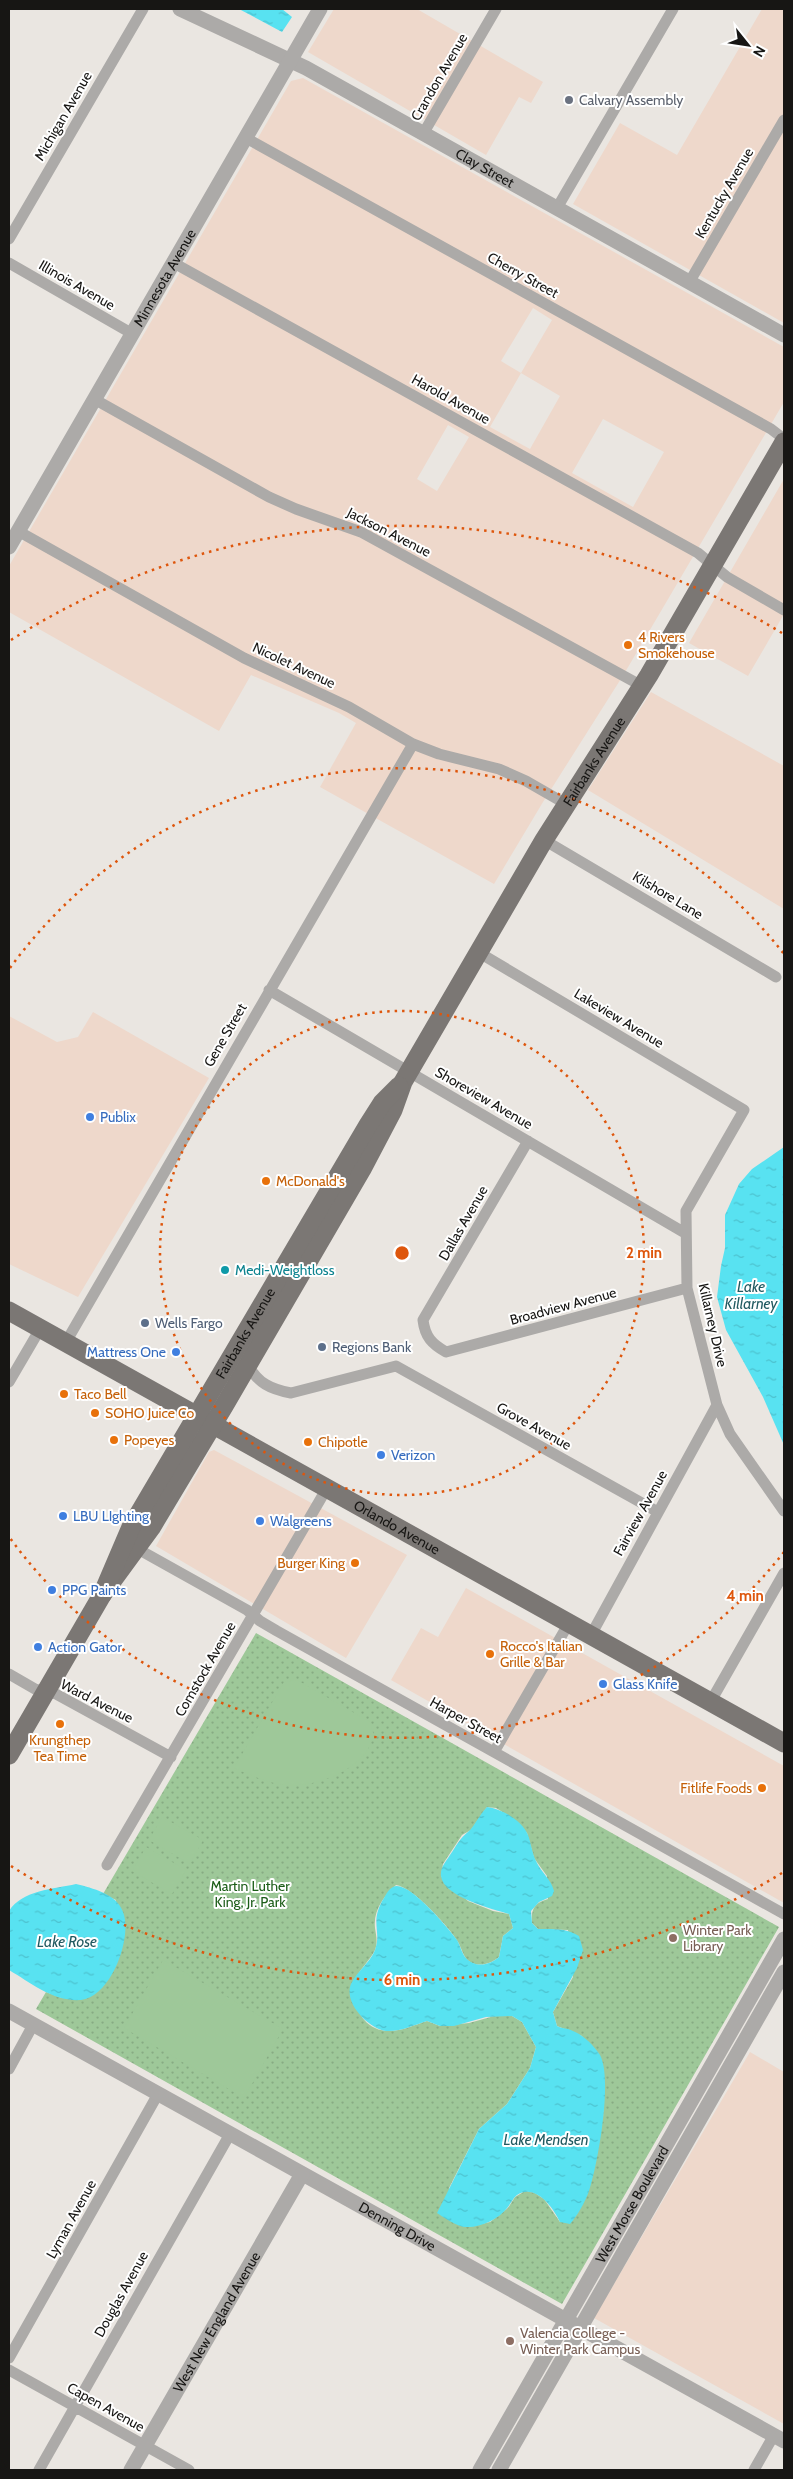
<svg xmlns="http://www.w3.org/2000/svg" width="793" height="2479" font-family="Cabin,sans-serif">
<defs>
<pattern id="grass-dots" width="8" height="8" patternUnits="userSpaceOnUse" patternTransform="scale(1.25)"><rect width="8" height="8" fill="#9ec899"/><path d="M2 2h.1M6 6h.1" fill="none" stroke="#87ab83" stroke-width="1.8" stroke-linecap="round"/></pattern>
<pattern id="water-ripples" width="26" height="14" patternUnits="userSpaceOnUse" patternTransform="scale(1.25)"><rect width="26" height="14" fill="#58e2f1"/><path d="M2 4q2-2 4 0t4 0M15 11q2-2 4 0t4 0" fill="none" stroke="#4cc1ce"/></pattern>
</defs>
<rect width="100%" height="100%" fill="#eae6e1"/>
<path fill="#eed8cb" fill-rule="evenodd" d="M334 9H417L543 82 531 103 519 97 486 155 308 52Z
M762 9H784V323L573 204 620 123 677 155Z
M303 78 784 347V402L624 674 543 802 494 884 320 787 356 723 339 713 251 675 219 731 9 612V566L291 81ZM533 308 552 320 521 373 501 361ZM521 373 560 396 530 449 490 427ZM603 419 664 452 633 507 572 473ZM448 425 469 437 437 491 417 479Z
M784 479V614L748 676 689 643Z
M651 692 784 766V909L588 790Z
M93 1012 209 1078 78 1297 9 1264V1016L57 1042 78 1037Z
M214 1450 407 1555 346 1658 156 1546 209 1452Z
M466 1588 784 1766V1903L391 1680 421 1628 438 1637Z
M750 2052 784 2072V2424L594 2318Z"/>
<path fill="url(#grass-dots)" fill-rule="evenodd" d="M256 1633 779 1927 562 2304 36 2009 46 1992 62 1998 116 1900 103 1894ZM487 1807 496 1808 509 1816 527 1833 534 1858 547 1876 548 1899C534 1903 531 1909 532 1923L538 1929 568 1930 573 1977 553 2012 557 2026 582 2036 604 2095 603 2117 560 2222 544 2199 535 2193 525 2191 515 2197 508 2208 490 2222 468 2227 449 2188 479 2129 507 2104 530 2068 536 2047 522 2022 512 2016 498 2015 469 2023 440 2026 427 2021C414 2025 400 2032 386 2031 360 2028 351 2002 356 1979 358 1971 371 1959 375 1950 378 1942 376 1935 375 1928 373 1910 384 1896 396 1885 413 1887 449 1927 458 1942 461 1947 462 1952 465 1957 473 1969 490 1965 499 1957L503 1936 513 1928 509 1914 493 1911 468 1901 441 1876 443 1864 462 1835 471 1830Z"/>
<path fill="#9ec899" d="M297 1680 370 1722C371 1726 374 1732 373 1736 367 1769 315 1788 285 1785 267 1783 251 1775 234 1768L284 1682Z
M162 1817 203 1840 190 1864 149 1840Z
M146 1847 186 1870 172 1894 132 1871Z
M163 1960 283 2029 244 2098 124 2028Z"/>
<path fill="url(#water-ripples)" d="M239 9H282L292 17 282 32Z
M784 1147V1445L763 1397 726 1330 717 1297 721 1266 725 1248V1215L739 1184 752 1169Z
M487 1807C502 1809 522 1820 528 1835 531 1843 532 1853 536 1861 541 1872 551 1879 554 1891L552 1896 539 1902 531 1911 532 1923 538 1929C552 1929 567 1928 579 1936L583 1950 577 1968 553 2012 557 2026C561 2028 564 2028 568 2029 581 2033 593 2044 600 2055 613 2079 598 2164 589 2191 585 2202 578 2215 570 2224L560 2222C553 2207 535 2183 517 2195 513 2198 511 2203 508 2207 499 2219 482 2227 468 2227 458 2228 445 2218 437 2213L479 2129 507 2104 530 2068 536 2047 522 2022 512 2016 486 2017 454 2026H440L427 2021C414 2025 400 2032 386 2031 369 2029 343 2003 351 1984 357 1971 370 1963 375 1950 382 1930 369 1922 384 1898 386 1894 389 1889 393 1887 407 1878 449 1929 457 1940 460 1945 462 1953 465 1957 475 1969 490 1965 499 1957L503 1936 513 1928 509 1914C493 1909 443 1897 441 1876 440 1867 446 1862 450 1855 457 1845 459 1839 469 1831 473 1828 480 1814 487 1807Z
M76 1884C92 1888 117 1894 123 1912 133 1937 111 1997 81 2000 54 2002 31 1983 9 1970V1911C22 1890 54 1889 76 1884Z"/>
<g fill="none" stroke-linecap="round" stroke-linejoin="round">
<path stroke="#acaaa8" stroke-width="11" d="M423 134 496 9
M246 138 771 429 784 439
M557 208 673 9
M9 239 143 9
M172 262 698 553 727 577 784 610
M9 263 131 333
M690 281 784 120
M94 399 269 497 296 509 361 532 642 686
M18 531 244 658 349 707 413 744 439 754 499 769 526 781 566 804
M544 840 776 977
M478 952 744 1110 686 1211 687 1288 717 1405 730 1434 784 1511
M269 990 685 1233
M528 1141 423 1320C425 1337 432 1344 446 1352L687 1288
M66 1342 413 744
M248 1365C258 1383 270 1389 291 1393L396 1366 658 1512
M9 1382 40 1329
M136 1548 247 1610 260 1621 277 1631 784 1914
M591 1635 717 1405
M9 1674 35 1689 56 1694 171 1757
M711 1701 784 1573
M494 1752 569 1623
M107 1865 327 1488
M9 2069 33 2025
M9 2358 158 2094
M9 2370 189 2470
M39 2470 230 2134
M754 2470 774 2435"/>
<g stroke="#acaaa8" stroke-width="15">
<path id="s1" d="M180 9 306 68 784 335"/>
<path id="s2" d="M9 547 320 9"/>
<path id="s3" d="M9 2011 784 2441"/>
<path id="s4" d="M131 2470 302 2174"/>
<path id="s5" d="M480 2470 784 1939"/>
<path d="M499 2470 784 1972"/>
</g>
<g stroke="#7b7774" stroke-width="19">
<path id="s6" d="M9 1311 784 1743"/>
<path id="s7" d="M102 1595 151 1528 224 1406 362 1169 393 1110 403 1082 544 840 649 675 784 442"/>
<path id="s8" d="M9 1755 102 1595 131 1527 368 1125 382 1103 399 1086"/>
</g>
</g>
<g fill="none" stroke="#de560c" stroke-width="2.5" stroke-dasharray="2.5 5">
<circle cx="402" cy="1253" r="242"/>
<path d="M784 1552A485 485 0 0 1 10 1538M10 968A485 485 0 0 1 784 954"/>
<path d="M782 1873A727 727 0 0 1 11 1866M11 640A727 727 0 0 1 782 633"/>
</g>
<circle fill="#6b7280" stroke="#fff" stroke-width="2" cx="569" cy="100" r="5"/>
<g fill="#e8710a" stroke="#fff" stroke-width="2">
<circle cx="628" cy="645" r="5"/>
<circle cx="266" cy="1181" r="5"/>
<circle cx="64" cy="1394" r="5"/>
<circle cx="95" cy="1413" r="5"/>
<circle cx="114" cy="1440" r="5"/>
<circle cx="308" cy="1442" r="5"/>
<circle cx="355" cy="1563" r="5"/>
<circle cx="490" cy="1654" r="5"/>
<circle cx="60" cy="1724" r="5"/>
<circle cx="762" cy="1788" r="5"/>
</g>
<g fill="#3f7fe0" stroke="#fff" stroke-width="2">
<circle cx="90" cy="1117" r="5"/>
<circle cx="176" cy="1352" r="5"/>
<circle cx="381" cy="1455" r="5"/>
<circle cx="63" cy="1516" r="5"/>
<circle cx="260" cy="1521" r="5"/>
<circle cx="52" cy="1590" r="5"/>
<circle cx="38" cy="1647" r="5"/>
<circle cx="603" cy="1684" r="5"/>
</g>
<circle fill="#0f9aa8" stroke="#fff" stroke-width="2" cx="225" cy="1270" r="5"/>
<g fill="#5c6f8a" stroke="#fff" stroke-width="2">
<circle cx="145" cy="1323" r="5"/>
<circle cx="322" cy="1347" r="5"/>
</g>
<g fill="#8d6e63" stroke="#fff" stroke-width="2">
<circle cx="673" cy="1938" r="5"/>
<circle cx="510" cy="2341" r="5"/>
</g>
<g text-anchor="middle" stroke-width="4" stroke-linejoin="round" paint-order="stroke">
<g font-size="14" fill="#171614" stroke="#fff">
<text transform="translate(439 77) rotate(-60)" y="5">Crandon Avenue</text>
<text transform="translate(63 116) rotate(-60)" y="5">Michigan Avenue</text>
<text dy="5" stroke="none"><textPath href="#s1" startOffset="344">Clay Street</textPath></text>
<text transform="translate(724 193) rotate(-60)" y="5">Kentucky Avenue</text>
<text transform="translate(523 275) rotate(29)" y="5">Cherry Street</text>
<text dy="5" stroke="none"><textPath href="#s2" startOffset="311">Minnesota Avenue</textPath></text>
<text transform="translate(77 285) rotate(30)" y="5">Illinois Avenue</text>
<text transform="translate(451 399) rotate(29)" y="5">Harold Avenue</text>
<text transform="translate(389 532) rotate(27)" y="5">Jackson Avenue</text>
<text transform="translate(294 665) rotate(25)" y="5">Nicolet Avenue</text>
<text dy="5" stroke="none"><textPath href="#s7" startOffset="969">Fairbanks Avenue</textPath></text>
<text transform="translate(668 895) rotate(31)" y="5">Kilshore Lane</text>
<text transform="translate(619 1018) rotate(31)" y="5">Lakeview Avenue</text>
<text transform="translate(225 1035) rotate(-60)" y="5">Gene Street</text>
<text transform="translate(484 1098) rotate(30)" y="5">Shoreview Avenue</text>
<text transform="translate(463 1223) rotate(-60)" y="5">Dallas Avenue</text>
<text transform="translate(563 1306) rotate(-15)" y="5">Broadview Avenue</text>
<text transform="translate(713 1325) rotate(77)" y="5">Killarney Drive</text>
<text dy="5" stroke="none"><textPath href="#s8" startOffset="484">Fairbanks Avenue</textPath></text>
<text transform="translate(534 1426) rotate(29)" y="5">Grove Avenue</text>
<text transform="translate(640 1513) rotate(-61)" y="5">Fairview Avenue</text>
<text dy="5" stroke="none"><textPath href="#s6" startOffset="444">Orlando Avenue</textPath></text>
<text transform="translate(205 1669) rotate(-60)" y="5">Comstock Avenue</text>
<text transform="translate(97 1701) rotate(27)" y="5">Ward Avenue</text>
<text transform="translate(466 1720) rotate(29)" y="5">Harper Street</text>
<text dy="5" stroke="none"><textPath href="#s5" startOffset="306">West Morse Boulevard</textPath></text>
<text transform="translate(71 2219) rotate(-61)" y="5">Lyman Avenue</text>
<text dy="5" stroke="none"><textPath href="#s3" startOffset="444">Denning Drive</textPath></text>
<text transform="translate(121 2294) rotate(-61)" y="5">Douglas Avenue</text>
<text dy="5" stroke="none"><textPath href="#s4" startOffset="171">West New England Avenue</textPath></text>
<text transform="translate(106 2407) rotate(29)" y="5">Capen Avenue</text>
</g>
<g font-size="14" fill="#5b616d" stroke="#fff" text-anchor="start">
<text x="579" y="105">Calvary Assembly</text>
</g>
<g font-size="14" fill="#c56008" stroke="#fff" text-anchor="start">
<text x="638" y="642">4 Rivers<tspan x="638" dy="16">Smokehouse</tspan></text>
<text x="276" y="1186">McDonald's</text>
<text x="74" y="1399">Taco Bell</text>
<text x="105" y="1418">SOHO Juice Co</text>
<text x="124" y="1445">Popeyes</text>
<text x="318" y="1447">Chipotle</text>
<text x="345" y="1568" text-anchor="end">Burger King</text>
<text x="500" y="1651">Rocco's Italian<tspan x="500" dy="16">Grille &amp; Bar</tspan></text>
<text x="60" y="1745" text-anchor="middle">Krungthep<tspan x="60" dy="16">Tea Time</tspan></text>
<text x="752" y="1793" text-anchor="end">Fitlife Foods</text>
</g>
<g font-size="14" fill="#366cbe" stroke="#fff" text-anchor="start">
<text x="100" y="1122">Publix</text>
<text x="166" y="1357" text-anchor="end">Mattress One</text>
<text x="391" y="1460">Verizon</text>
<text x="73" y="1521">LBU LIghting</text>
<text x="270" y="1526">Walgreens</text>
<text x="62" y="1595">PPG Paints</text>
<text x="48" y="1652">Action Gator</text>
<text x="613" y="1689">Glass Knife</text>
</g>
<g font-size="14" fill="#0d838f" stroke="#fff" text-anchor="start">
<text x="235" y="1275">Medi-Weightloss</text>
</g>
<g font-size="14" fill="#4e5e75" stroke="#fff" text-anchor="start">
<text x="155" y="1328">Wells Fargo</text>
<text x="332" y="1352">Regions Bank</text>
</g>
<g font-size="14" fill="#1c5d18" stroke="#fff">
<text x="250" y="1891">Martin Luther<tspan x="250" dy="16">King, Jr. Park</tspan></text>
</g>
<g font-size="14" fill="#785e54" stroke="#fff" text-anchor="start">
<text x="683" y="1935">Winter Park<tspan x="683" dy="16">Library</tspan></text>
<text x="520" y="2338">Valencia College -<tspan x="520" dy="16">Winter Park Campus</tspan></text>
</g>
<g font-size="15" font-style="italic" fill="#215a61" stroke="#fff">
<text x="751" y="1292">Lake<tspan x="751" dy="17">Killarney</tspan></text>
<text x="67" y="1947">Lake Rose</text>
<text x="546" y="2145">Lake Mendsen</text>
</g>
</g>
<circle cx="402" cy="1253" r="8" fill="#de560c" stroke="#fff" stroke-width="2.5"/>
<g font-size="15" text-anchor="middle" font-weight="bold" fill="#de560c" stroke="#fff" stroke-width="4" stroke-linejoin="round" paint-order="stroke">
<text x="644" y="1258">2 min</text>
<text x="745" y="1601">4 min</text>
<text x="402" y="1985">6 min</text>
</g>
<rect width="793" height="2479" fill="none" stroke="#171614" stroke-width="20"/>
<g transform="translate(748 45) rotate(120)" stroke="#ffffff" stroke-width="4" paint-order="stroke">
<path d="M0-4L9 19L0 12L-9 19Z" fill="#171614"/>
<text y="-8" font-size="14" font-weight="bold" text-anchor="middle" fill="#171614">N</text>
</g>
</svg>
